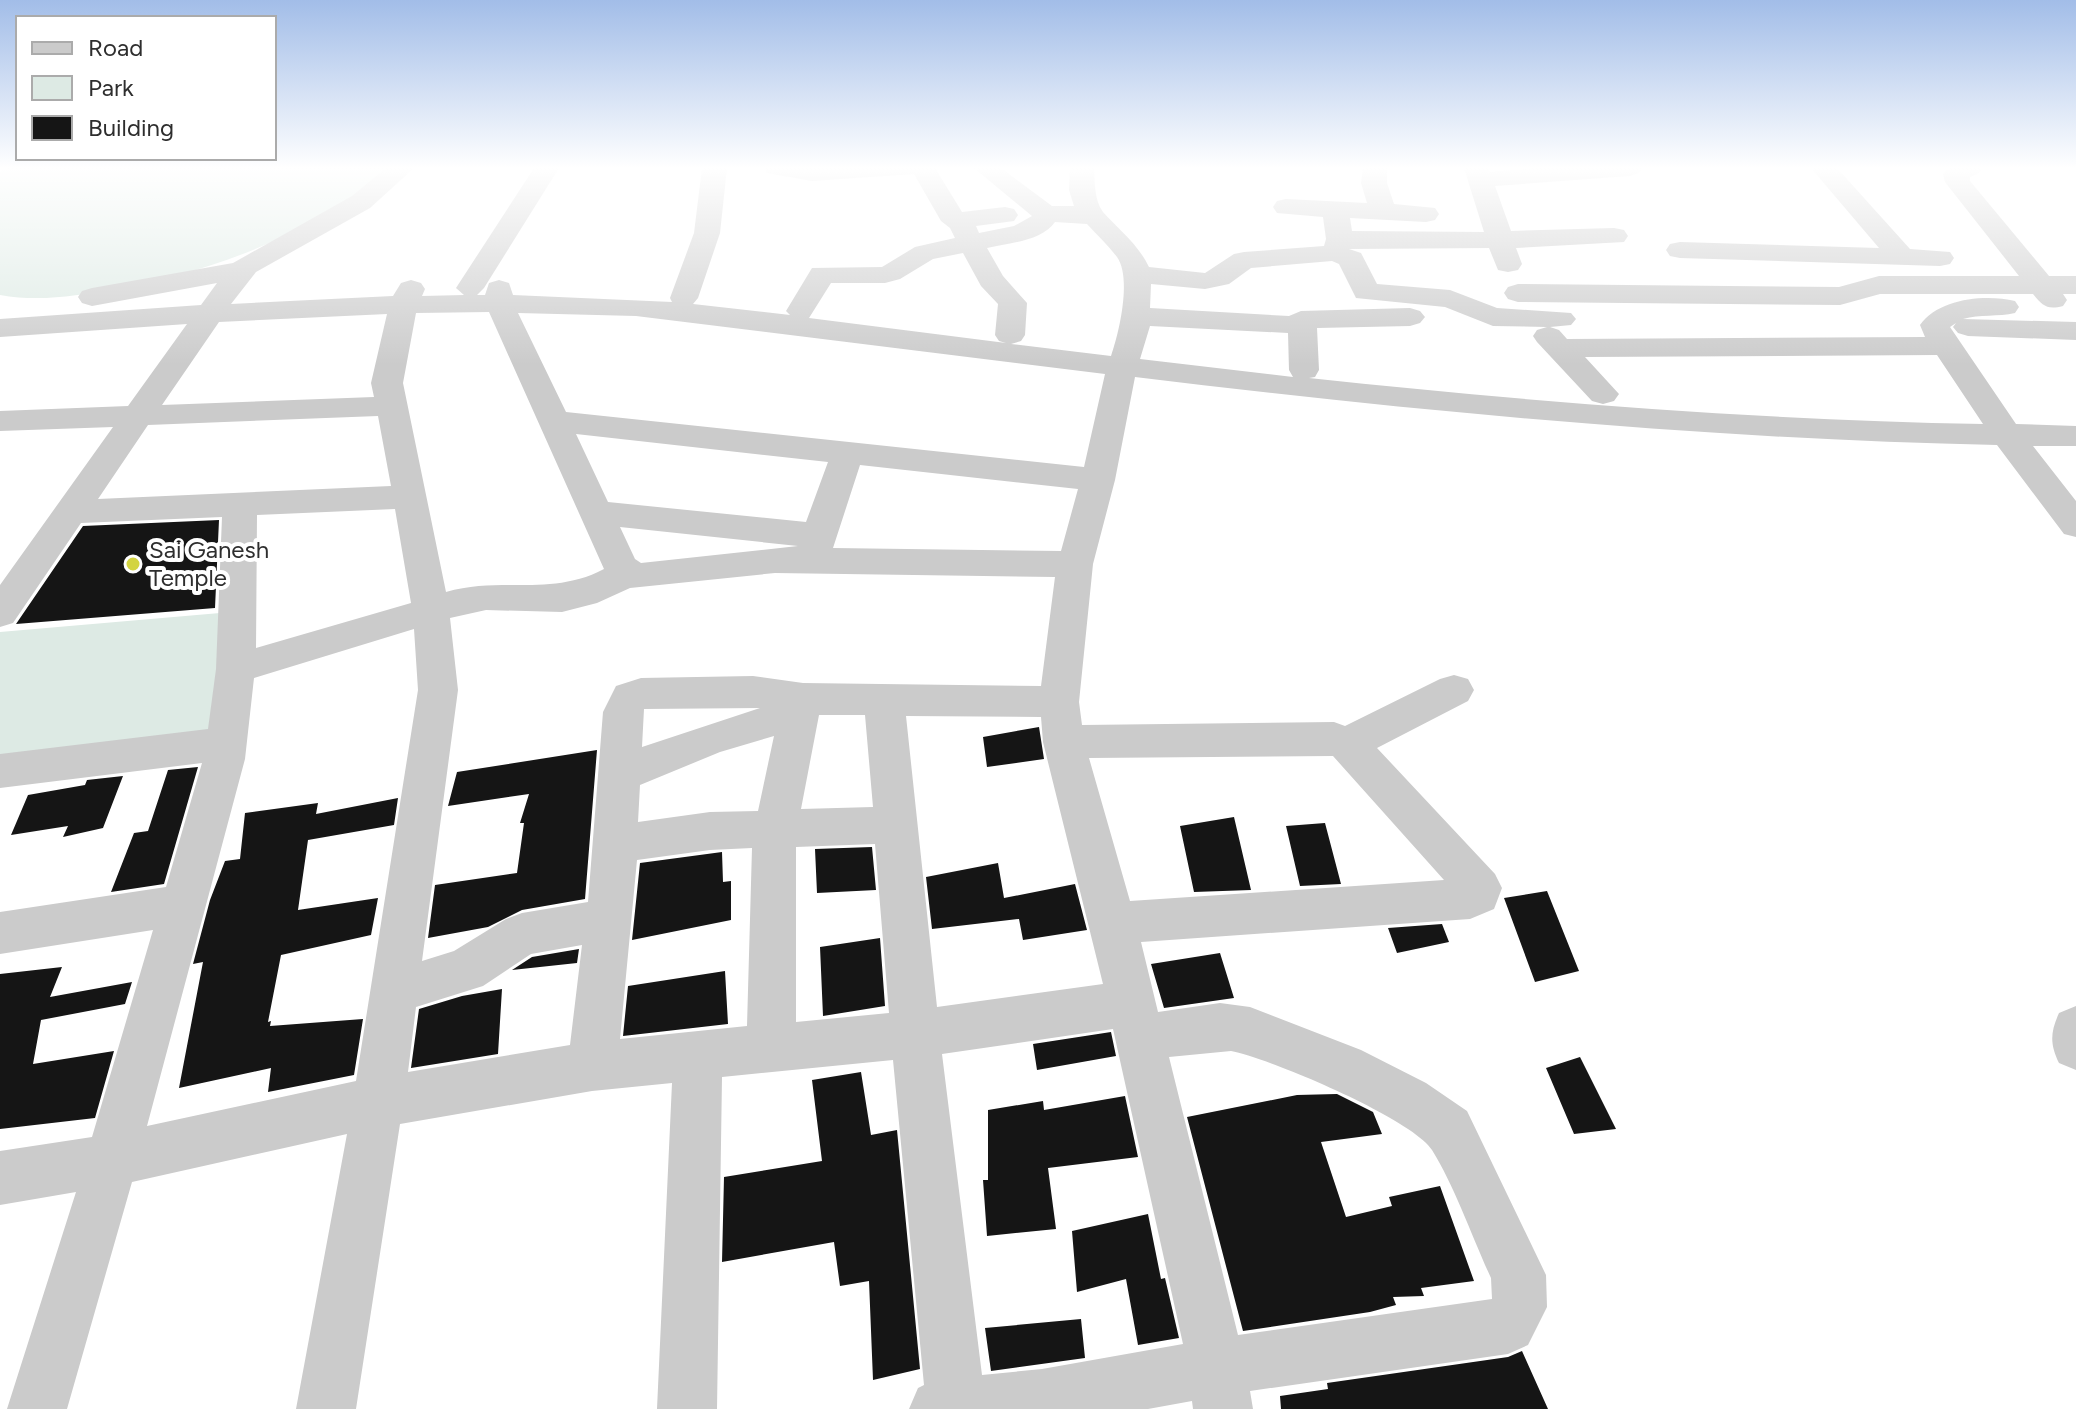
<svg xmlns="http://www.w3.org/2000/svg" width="2076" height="1409" font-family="Figtree,sans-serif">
<rect width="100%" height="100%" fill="#fff"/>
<path fill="#ddeae4" d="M6 168H391C312 234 216 271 115 289 76 296 39 302 0 295V172Z
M220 613 213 736 0 764V632Z"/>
<path fill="#151515" d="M219 520 215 608 16 624 83 526Z
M1039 727 1044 759 987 767 983 737Z
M597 750 585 899 522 910 488 927 428 938 435 885 517 873 524 823H520L529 794 448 806 457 772Z
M198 767 164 884 111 892 134 833 148 831 168 770Z
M123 776 103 828 63 837 68 826 11 835 28 795 85 785 87 780Z
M398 798 394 825 308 840 298 910 378 898 371 935 281 955 268 1022 271 1021 270 1026 363 1019 354 1075 268 1092 271 1068 179 1088 203 962 193 964 210 900 225 861 240 859 245 813 318 803 316 814Z
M1234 817 1251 890 1194 892 1180 826Z
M1325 823 1341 884 1300 886 1286 826Z
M872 847 876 890 817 893 815 849Z
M722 852 723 882 731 881V920L632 940 640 863Z
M998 863 1004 898 1075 884 1087 930 1023 940 1019 919 932 929 926 877Z
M1547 891 1579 971 1535 982 1504 898Z
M1442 924 1449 942 1397 953 1388 928Z
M880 938 885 1006 823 1016 820 947Z
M579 949 577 963 512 970 532 957Z
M1220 953 1234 998 1164 1008 1151 964Z
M62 967 50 997 132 982 125 1004 41 1020 33 1064 114 1051 95 1118 0 1129V974Z
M725 971 728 1024 623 1036 628 986Z
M502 989 498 1054 411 1068 419 1009 462 996Z
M1111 1032 1116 1056 1037 1070 1033 1044Z
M1580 1057 1616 1129 1574 1134 1546 1068Z
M861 1072 871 1135 897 1130 920 1369 873 1380 869 1281 840 1286 834 1242 722 1262 724 1177 822 1161 812 1080Z
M1337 1094 1373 1112 1382 1134 1321 1142 1346 1217 1392 1206 1389 1197 1440 1186 1474 1281 1421 1288 1424 1296 1393 1297 1396 1305 1370 1312 1243 1331 1187 1117 1297 1095Z
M1125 1096 1138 1157 1048 1168 1056 1229 987 1236 983 1180H988V1110L1043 1101 1044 1110Z
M1148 1214 1161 1279 1165 1278 1179 1338 1138 1345 1126 1279 1077 1292 1072 1231Z
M1081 1319 1085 1358 991 1371 985 1328Z
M1522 1351 1548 1409H1281L1280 1396 1328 1389 1327 1383 1508 1357Z"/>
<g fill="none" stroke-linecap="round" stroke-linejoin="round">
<path fill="#cbcbcb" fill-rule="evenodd" d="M386 168H414L370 208 256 272 231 304 393 296 401 283 411 280 421 283 425 289 422 296 464 295 456 288 534 168H559L484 288 477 295H485L489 283 499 280 509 283 513 295 672 302 670 298 694 233 702 168H727L720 233 698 298 693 304 790 315 786 311 812 268 882 267 915 247 955 238 950 228 941 221 914 174 812 181 767 173 764 168H935L962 212 1005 207 1014 209 1018 215 1014 221 976 226 979 233 1014 226 1032 216 974 168H1001L1052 206H1074L1069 190 1070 168H1094C1095 182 1094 200 1103 212 1119 230 1138 244 1149 267L1205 273 1234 254 1244 252 1324 246 1326 239 1323 217 1277 213 1273 207 1277 201 1286 199 1367 203 1361 183 1363 168H1387V183L1394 204 1435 208 1439 214 1435 220 1426 222 1350 218 1352 231 1484 232 1464 168H1488L1490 172 1539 168H1642L1639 173 1630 176 1495 186 1511 231 1614 228 1624 230 1628 236 1624 242 1516 248 1522 264 1518 270 1508 272 1498 270 1489 248 1349 249 1361 253 1377 284 1450 290 1497 308 1571 313 1576 319 1571 325 1550 327 1559 330 1567 339 1925 337 1920 325C1939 298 1986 294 2015 301L2019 307 2015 313C1998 317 1980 314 1963 319L2076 322V340L1968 336 1958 333 1953 327 1956 323 1950 327 2016 424 2076 426V446H2033L2076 501V537L2064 534 1997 445C1709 439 1422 412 1135 377L1115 480 1093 564 1079 702 1082 725 1334 722 1345 726 1440 679 1454 675 1468 679 1474 690 1468 701 1377 748 1495 874 1502 888 1494 909 1470 919 1141 942 1158 1012 1220 1003 1250 1007 1361 1050 1426 1083 1467 1111 1546 1275 1547 1307 1528 1345 1508 1354 1250 1391 1253 1409H1193L1192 1401 1148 1409H909L918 1388 924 1385 893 1060 722 1077 717 1409H657L672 1083 592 1091 400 1124 356 1409H296L347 1134 132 1182 67 1409H7L76 1192 0 1205V1151L92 1137 153 930 0 954V912L166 887 202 763 0 788V754L208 729 216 669 222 517 81 523 13 623 0 627V585L113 427 0 431V411L128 406 187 324 0 337V319L201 305 217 283 92 306 82 303 78 297 82 291 92 288 233 263 352 196ZM1055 222 1087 224C1096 234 1108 245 1117 257 1132 278 1119 333 1111 356L1011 344 1021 341 1025 335 1027 303 1003 276 987 248C1009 243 1042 241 1055 222ZM963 253 981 286 998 304 995 335 999 341 1006 343 809 318 831 283H885L900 279 933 259ZM1332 261 1339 264 1356 298 1445 307 1493 326 1547 327 1537 330 1533 336 1537 342 1592 401 1603 404 1614 401 1619 394 1585 357 1937 355 1983 424C1758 420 1533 402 1309 378L1315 377 1319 370 1317 328 1410 326 1420 323 1425 317 1420 311 1410 308 1301 311 1289 316 1150 308 1151 284 1205 289 1229 284 1251 268ZM489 312 604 569C551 597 502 576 446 592L403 383 416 313ZM518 313 636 316 1105 374 1084 467 566 412ZM387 314 371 383 374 397 162 405 219 322ZM1150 326 1288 333 1289 370 1293 377 1140 359ZM378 416 391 486 98 499 148 425ZM576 434 828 462 806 522 608 502ZM860 465 1078 489 1061 551 833 548ZM395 509 411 603 256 648 257 515ZM620 527 798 546 641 563 635 559ZM775 573 1055 577 1041 686 803 683 753 676 641 678 616 686 603 712 588 902 522 913 506 919 454 951 422 961 458 690 450 618 486 610 562 612 597 603 630 588ZM414 629 418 690 356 1081 147 1126 245 759 254 678ZM760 708 642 747 644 709ZM819 715H865L873 807 801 809ZM906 716 1041 717 1043 742 1103 984 937 1007ZM774 736 758 811 710 812 638 822 640 785 720 752ZM1333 756 1444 880 1130 901 1089 758ZM875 844 889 1013 796 1022V847ZM752 848 747 1026 620 1039 637 860 710 850ZM582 945 570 1045 408 1072 416 1007 483 986 531 954ZM1113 1029 1183 1344 1042 1369 982 1375 942 1054ZM1231 1051C1269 1058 1413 1119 1432 1150 1454 1185 1473 1239 1491 1278L1492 1299 1238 1335 1169 1057Z
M1811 168H1837L1910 249 1950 252 1954 258 1950 264 1940 266 1680 258 1670 256 1666 250 1670 244 1680 242 1879 248Z
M1949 168H1982L1979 173 1970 177V181L2049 276H2076V294H2063L2067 300 2063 306C2047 310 2043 306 2033 294H1880L1840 305 1518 302 1508 299 1504 293 1508 287 1518 284 1839 287 1879 276H2019L1945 182 1943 174Z
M2076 1006V1070L2059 1063C2050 1044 2050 1033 2059 1013Z"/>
</g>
<linearGradient id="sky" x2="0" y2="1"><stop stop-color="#a2bde8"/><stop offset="0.46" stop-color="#fff"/><stop offset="1" stop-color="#fff" stop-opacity="0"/></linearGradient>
<rect width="2076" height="365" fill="url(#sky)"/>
<circle fill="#d3d441" stroke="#fff" stroke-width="3" cx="133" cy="564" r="8"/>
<g text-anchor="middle" stroke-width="8" stroke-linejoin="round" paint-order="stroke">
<g font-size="24" fill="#2e2e2e" stroke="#fff" text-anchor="start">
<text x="149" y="558">Sai Ganesh<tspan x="149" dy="28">Temple</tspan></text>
</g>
</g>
<rect x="16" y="16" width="260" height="144" fill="#ffffff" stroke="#ababab" stroke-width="2"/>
<rect x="32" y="42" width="40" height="12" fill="#cbcbcb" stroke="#ababab" stroke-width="2"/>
<text x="88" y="56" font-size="24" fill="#2e2e2e">Road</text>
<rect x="32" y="76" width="40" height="24" fill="#ddeae4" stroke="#ababab" stroke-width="2"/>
<text x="88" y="96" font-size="24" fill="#2e2e2e">Park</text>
<rect x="32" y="116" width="40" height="24" fill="#151515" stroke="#ababab" stroke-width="2"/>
<text x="88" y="136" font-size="24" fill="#2e2e2e">Building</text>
</svg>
